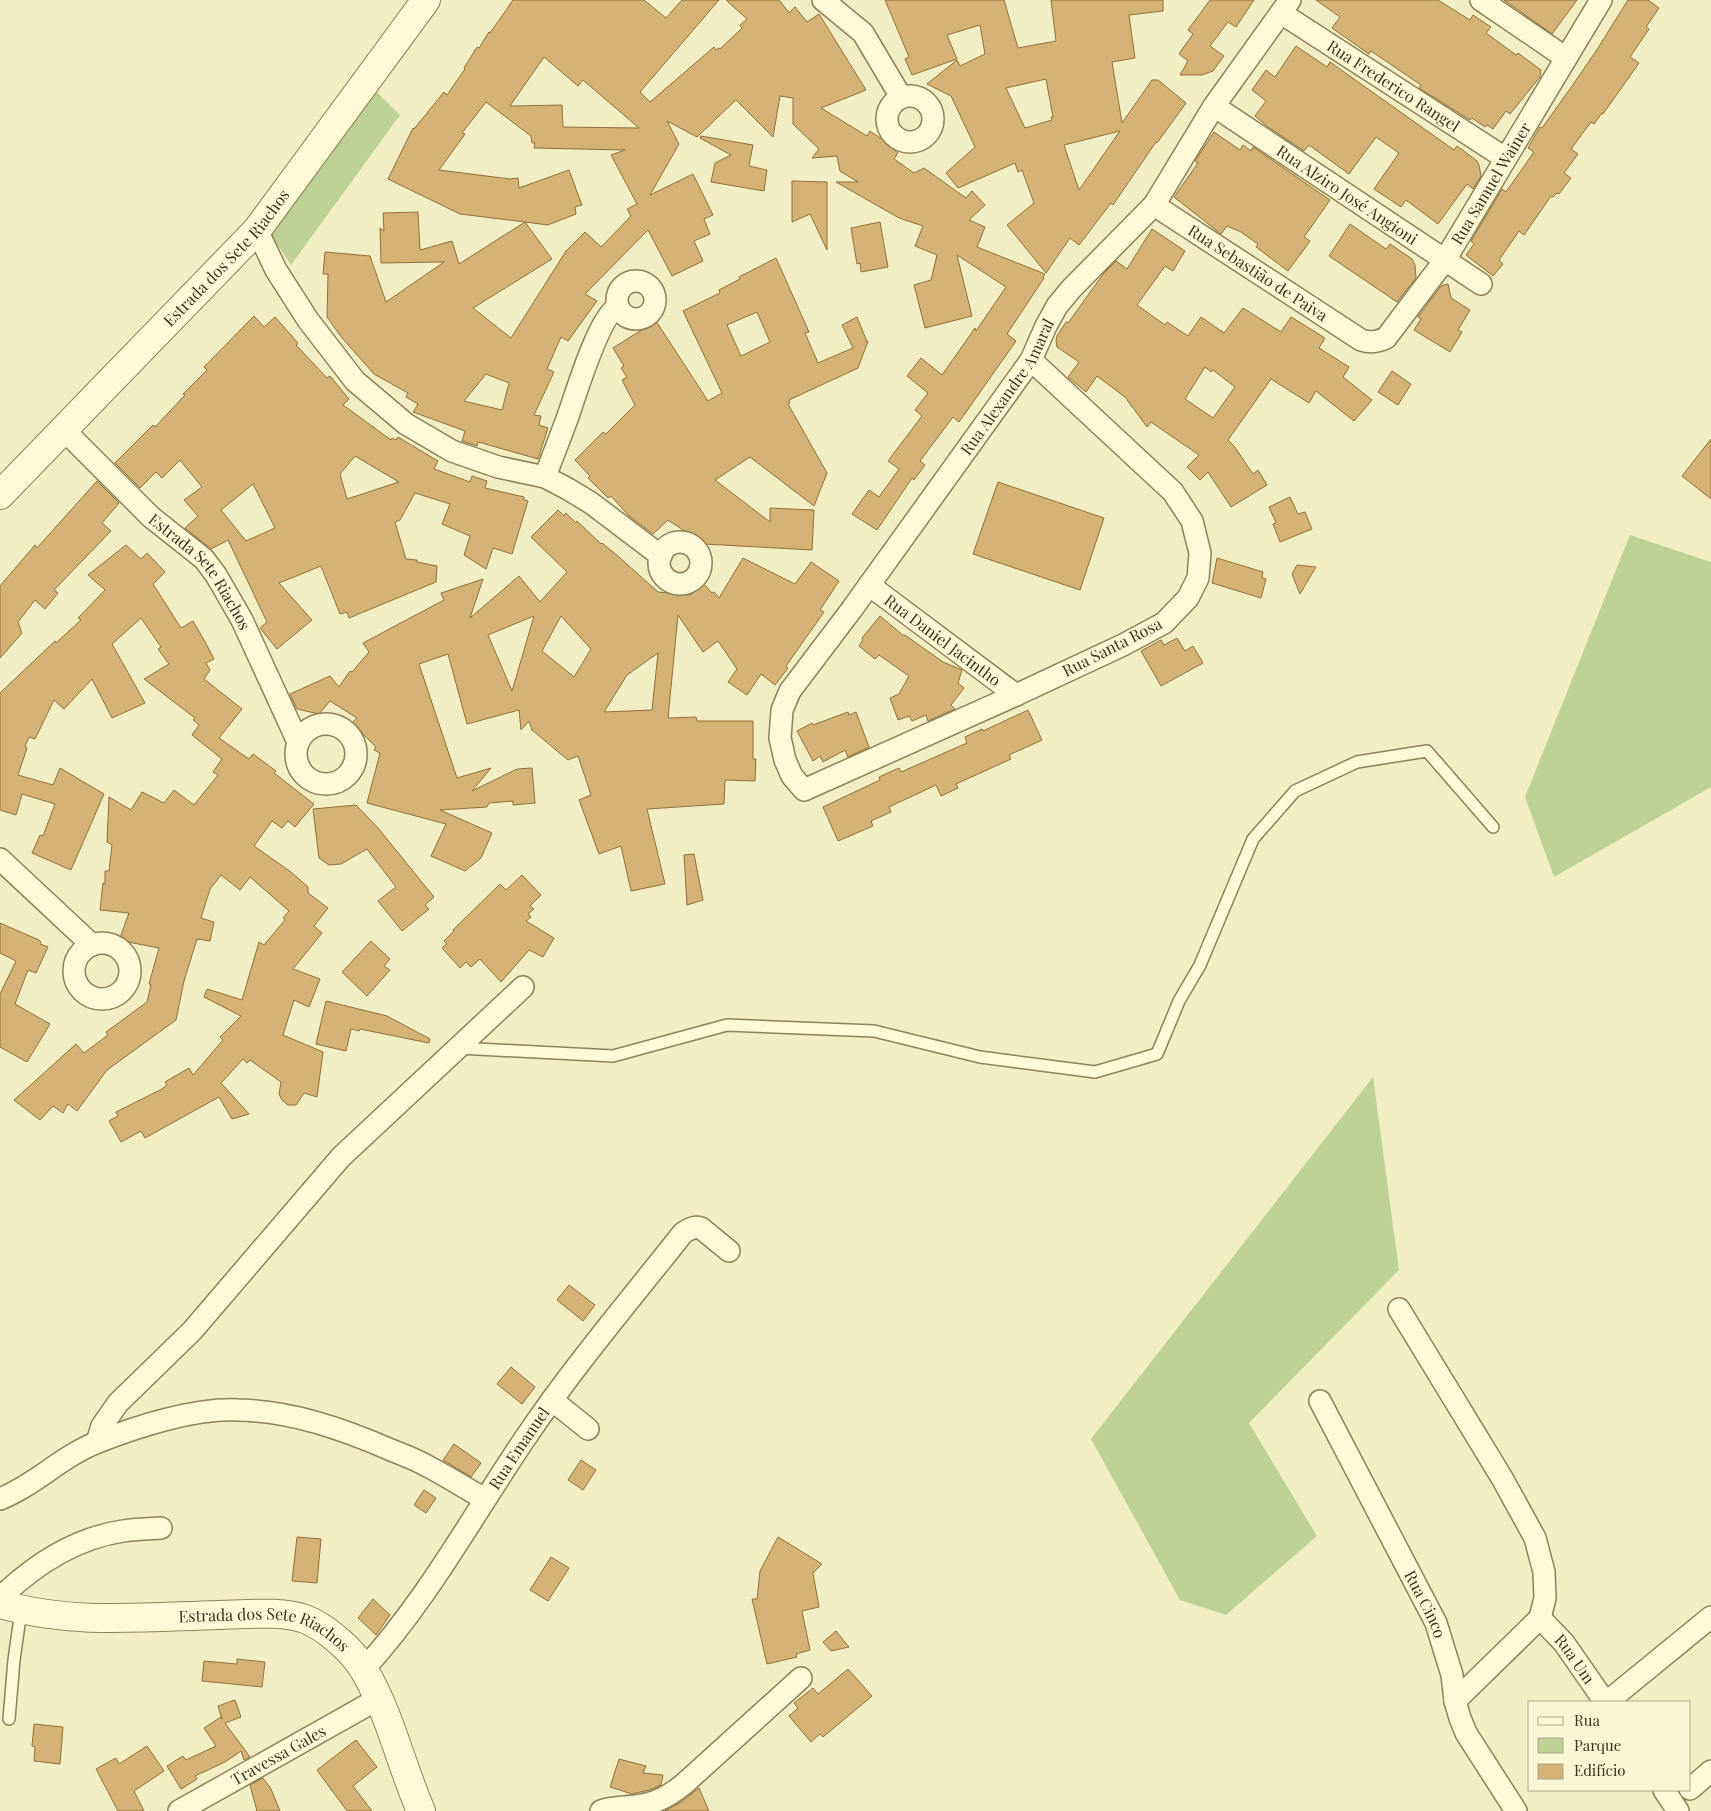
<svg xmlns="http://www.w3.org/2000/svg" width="1711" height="1811" font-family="'Playfair Display',serif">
<rect width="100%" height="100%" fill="#f2eec3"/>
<path fill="#bdd195" d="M375 90 400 115 291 265 267 229Z
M1630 535 1711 562V787L1554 877 1525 797Z
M1373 1077 1399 1270 1249 1423 1317 1536 1226 1615 1180 1600 1091 1439Z"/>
<path fill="#d4b175" stroke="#906f3b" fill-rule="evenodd" d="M513 0H644L666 18 682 0H719L640 92 650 102 714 47 716 50 719 48 720 49 742 28 740 25 747 19 726 0H779L789 13 795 7 807 22 819 14 866 90 821 108 867 136 870 131 893 147 892 148 898 153 894 159 914 173 924 168 966 198 972 191 985 205 969 220 985 227 977 247 1045 274 1043 277 1044 278 1007 334 1016 341 959 422 953 417 920 461 925 465 914 480 912 478 877 530 852 514 869 490 879 497 899 469 888 461 922 416 915 410 928 393 907 376 921 358 942 375 975 328 976 331 1006 287 957 255 972 316 925 328 914 285 931 280 937 255 915 246 923 226 899 218 836 182H858L840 171 837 156 812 158 819 149 793 124V98L780 96 773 137 736 100 697 137 667 121 679 144 650 195 693 174 713 215 704 219 710 234 694 241 703 261 672 276 648 230 585 294 597 301 568 341 561 337 547 369 554 372 534 415 541 416 539 425 548 428 538 459 478 442 477 446 462 441 465 431 413 412 418 404 406 397 408 393 374 374 342 338 327 317 328 274H323L325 252 370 256 386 302 444 262 381 263 380 228 384 231 383 213 418 212 420 250 452 241 459 264 525 222 460 214 388 179 413 128 414 129 444 92 447 95 465 69 464 68 477 47 479 48 489 32 490 33ZM544 57 578 86 583 80 639 128 563 127 562 105 510 106ZM486 102 531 136 532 143H535L534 148 625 150 611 155 637 204 627 209 631 216 601 247 585 232 566 251 511 338 473 308 552 259 525 222 548 225 576 214 575 207 582 205 569 170 519 188 518 178 510 179 439 170 465 134 462 133ZM486 374 509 383 502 410 464 401Z
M885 0H1004L1018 48 1056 41 1051 0H1163V11L1129 15 1135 58 1112 62 1122 123 1152 80H1158L1186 103 1157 143 1156 142 1113 205 1111 203 1079 245 1070 238 1046 273 1007 225 1034 203 1022 170 1018 172 1015 163 958 188 946 173 975 147 951 96 927 84 957 60 960 66 985 54 980 25 947 35 957 59 912 75 905 59 909 57ZM1046 79 1053 117H1051L1052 120 1025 128 1006 88ZM1120 131 1079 190 1064 145Z
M1210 0H1254L1236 27 1228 22 1210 46 1224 56 1213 71 1202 75H1180L1188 61 1179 54 1193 34 1188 30Z
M1316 0H1438L1470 20 1473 15 1491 27 1486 33 1516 55 1518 53 1541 70 1540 77 1510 114 1506 111 1493 129 1487 125 1485 127 1472 118 1470 120 1419 88 1421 85 1371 51 1369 54 1332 28 1340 17Z
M1504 0H1577L1552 34Z
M1628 0H1648L1659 8 1646 27 1649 29 1630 57 1639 63 1603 114 1602 113 1594 124 1591 122 1571 149 1578 154 1564 173 1571 178 1559 194 1557 193 1553 197 1551 196 1524 235 1519 231 1499 260 1503 264 1493 276 1466 255 1474 244 1471 241 1502 189 1506 192 1534 152 1528 148 1540 127 1542 128 1570 89 1596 51Z
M1296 46 1327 67 1330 62 1454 150 1457 146 1477 161 1479 165 1481 176 1473 189 1467 184 1438 224 1406 200 1401 207 1374 189 1399 153 1376 137 1349 174 1309 145 1304 151 1268 127 1255 116 1266 101 1252 90 1266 70 1275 77Z
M1214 132 1240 150 1243 145 1251 151 1253 147 1330 200 1304 237 1310 241 1288 271 1256 247 1258 244 1241 232 1227 226 1221 234 1174 197 1198 163 1195 161Z
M701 136 753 145 749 166 767 170 764 191 711 182 715 163 731 155 700 138Z
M792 181 827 182V250L810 214 792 222Z
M880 222 888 267 861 272 860 263 857 264 851 228Z
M1350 224 1386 249 1390 244 1412 259 1415 265 1416 278 1397 302 1329 256Z
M1152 229 1185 251 1173 271 1165 266 1137 305 1165 325 1167 322 1188 336 1201 317 1224 333 1243 308 1281 332 1291 317 1325 338 1319 348 1349 367 1343 377 1372 400 1354 421 1316 391 1309 403 1271 379 1228 440 1234 446 1253 474 1258 470 1267 485 1231 507 1208 472 1200 480 1187 467 1199 455 1151 422 1147 427 1125 397 1097 376 1086 392 1068 377 1079 362 1057 347 1056 340 1057 336 1066 322 1068 323 1104 273 1116 261 1127 269ZM1205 367 1211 372 1213 370 1235 387 1213 418 1185 399Z
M776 258 809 332 805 333 818 363 853 348 842 325 857 317 867 342 868 341 858 368 789 400 790 403 788 404 827 473 814 506 750 457 715 480 770 522V508L814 510 812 550 704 544 668 520 653 534 629 516 611 496 608 498 588 478 590 476 575 460 603 432 606 434 635 405 622 380 627 377 621 368 624 366 613 348 656 321 708 401 722 393 683 311 720 293 719 290 740 279 739 277ZM757 312 770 342 741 356 727 325Z
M1448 284 1451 298 1470 310 1458 330 1462 332 1450 352 1414 330 1421 319 1418 317 1441 286Z
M254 316 264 327 275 317 298 343 296 345 327 378 330 376 349 399 343 405 391 440 392 438 396 440 398 437 438 461 434 469 470 482 472 476 487 481 485 488 524 497V500L528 501 512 554 493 548 486 569 464 555 470 536 442 524 450 504 415 493 400 520 395 522 406 559 417 560V562L437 566 436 582 349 618 347 612 340 614 321 566 279 583 312 620 277 649 260 628 267 622 228 540 211 549 185 528 198 516 184 500 202 487 180 460 162 478 156 472 140 488 115 463 153 425 155 427 185 395 183 394 207 370 204 367ZM355 456 399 482 347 499 340 474ZM253 484 275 528 246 541 221 510Z
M1392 371 1411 384 1398 405 1378 392Z
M1711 439V499L1682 476Z
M97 481 119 503 102 523 111 531 54 590 58 593 45 609 35 600 18 622 22 633 0 658V586L35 545 37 548Z
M998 482 1104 518 1080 590 973 554Z
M1290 497 1298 514 1305 512 1312 529 1280 542 1273 524 1276 523 1269 507Z
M558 510 564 516 566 513 576 523 577 521 601 544 602 543 619 557 658 592 690 595 704 584 712 593 714 592 719 598 743 558 795 584 811 562 839 581 820 610 824 612 786 666 788 668 775 685 761 674 747 695 728 682 737 669 718 641 703 652 678 615 668 718 696 717 697 721H753V759H756L755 781 725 780 724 804 647 809 665 884 631 891 621 846 599 854 579 800 591 795 578 756 568 760 532 730 529 721 521 730 519 710 467 724 448 654 419 664 457 778 491 768 472 791 517 769 532 768 535 803 513 805V801L489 803 487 807 440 810 492 833 481 858 465 871 431 856 446 824 367 803 380 753 374 750 376 747 352 723 357 718 330 701 319 714 297 709 290 694 330 676 339 687 350 671 352 672 369 652 363 643 444 600 441 593 483 579 470 618 519 576 540 602 567 572 531 537ZM534 616 512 691 488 635ZM561 616 591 649 574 677 542 651ZM658 653 652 710 604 712 627 675Z
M126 545 141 559 147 553 165 572 153 584 181 628 193 621 204 640 214 659 206 663 210 670 204 679 242 709 219 738 249 759 253 754 276 771 274 773 314 804 295 827 288 821 282 828 272 821 254 846 291 872 308 887V893L328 908 314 926 322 933 293 969 320 979 309 1007 294 1000 283 1035 323 1052 317 1097 304 1093 296 1105H288L282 1100 279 1094 281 1082 250 1060 247 1063 243 1059 221 1083 249 1114 232 1119 219 1097 145 1138 141 1131 121 1142 109 1121 118 1116 116 1112 162 1089 167 1085 165 1082 189 1068 193 1075 223 1040 220 1037 241 1016 204 997 207 989 242 1000 259 942 264 945 285 920 283 918 289 911 250 877 240 890 221 875 210 889 201 918 214 922 210 941 197 939 184 981 176 1020 107 1070 77 1111 68 1104 63 1113 53 1106 40 1120 14 1100 76 1044 84 1053 108 1035 106 1032 147 1002 151 985 149 984 159 948 128 942 120 938 129 913 100 910 103 883 105 884V871H109L112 845 107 842 109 797 131 810 142 792 164 803 174 790 194 805 218 775 213 772 222 759 192 735 199 725 193 720 195 718 144 679 169 664 158 649 161 647 141 618 112 644 145 703 112 718 92 679 64 709 54 700 35 739 29 737 25 746 27 748 18 775 53 785 60 768 104 794 71 870 32 853 40 835 43 836 55 804 22 794 16 815 0 810V693L55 641 56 643 81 620 78 618 105 590 88 575Z
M1217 558 1263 572 1262 578 1266 579 1261 598 1212 583Z
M1297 565 1316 567 1300 594 1292 574Z
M880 616 904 636 905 635 943 662 962 670 958 683 964 688 951 705 955 709 928 721 926 715 912 721 909 716 898 720 890 698 899 694 909 676 879 655 875 659 859 646 863 640 862 638Z
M1177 638 1185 651 1193 646 1203 663 1161 686 1141 651 1161 640 1164 645Z
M1028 710 1042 740 1009 755 1011 759 956 784 958 788 941 796 936 785 889 807 891 812 871 821 873 826 838 841 823 807 880 780 879 777 899 768 901 772 967 743 965 737 982 729 983 731Z
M848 712 849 715 856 712 869 747 848 757 845 750 823 762 820 756 813 761 797 731 812 723 813 725Z
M356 805 378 828 434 897 425 905 429 909 402 931 378 901 396 887 367 849 341 864 329 865 319 858 313 809Z
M694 854 703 900 687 905 684 855Z
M522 875 541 895 530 906 534 909 528 914 531 917 526 921 554 938 543 957 529 950 501 982 480 959 471 967 466 962 460 968 442 948 447 944 444 941 454 931 453 930 500 884 506 890Z
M0 923 39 940 41 942 40 944 48 947 36 973 28 970 15 1004 50 1024 27 1062 0 1047V994L16 961 0 953Z
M371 941 390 959 384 966 390 970 367 996 342 972Z
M326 1001 387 1016 430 1039 429 1043 360 1029 359 1031 351 1029 346 1051 316 1044Z
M569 1285 595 1305 583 1321 557 1300Z
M511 1367 535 1387 522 1404 497 1384Z
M454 1444 481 1463 471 1477 443 1460Z
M581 1460 596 1470 583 1490 568 1480Z
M424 1490 436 1498 426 1513 414 1505Z
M297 1537 321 1539 317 1583 292 1581Z
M778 1537 822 1564 813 1573 819 1607 802 1611 810 1650 796 1654 797 1657 767 1664 752 1599H757L760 1571Z
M551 1557 569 1568 548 1601 530 1590Z
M373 1599 390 1615 376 1635 358 1618Z
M836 1631 849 1647 831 1651 823 1642Z
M237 1659 265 1662 262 1687 202 1681 204 1661 237 1664Z
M848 1669 872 1696 823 1737 820 1734 811 1742 789 1716 798 1708 794 1703 813 1688 818 1694Z
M235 1700 241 1717 225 1723 250 1757 244 1760 241 1751 225 1762 195 1776 197 1779 181 1789 167 1766 183 1756 186 1760 216 1746 204 1728 221 1717 222 1719 218 1706Z
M34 1724 63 1727 60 1764 34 1761 35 1747 32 1746Z
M356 1740 377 1767 353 1786 372 1811H347L317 1770Z
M147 1746 164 1771 134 1791 144 1811H118L96 1769 116 1758 119 1764Z
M619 1759 646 1766 643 1773 663 1775 661 1785 649 1790 632 1794 610 1787Z
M263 1778 271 1789 280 1811H257L250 1785Z
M699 1788 709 1811H665L681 1802Z"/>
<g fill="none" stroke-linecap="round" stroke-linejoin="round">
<defs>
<path id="service" d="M459 1048 613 1056 727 1025 874 1031 980 1057 1095 1072 1157 1054 1179 1001 1200 965 1253 839 1295 791 1357 762 1427 751 1493 827
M9 1719 14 1660 21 1610"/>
<g id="minor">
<path d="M823 0 863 33 901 97"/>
<path d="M1481 0 1566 58"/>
<path id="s1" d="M1281 13 1505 158"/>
<circle cx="910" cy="119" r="23"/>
<path id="s2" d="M1214 106 1481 284"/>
<path id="s3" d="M1154 205 1361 340C1371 343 1377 342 1386 338L1445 260 1601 0"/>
<path d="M257 230 276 270 308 320 355 381 406 424 452 451 498 467 545 477 568 489 591 503 661 556"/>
<circle cx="636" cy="300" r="19"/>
<path id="s4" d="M1031 360 1173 492 1192 521 1200 553 1198 578 1188 598 1164 623 1123 645 1016 695 804 790 792 776 785 760 780 738 782 710 790 691 852 609 1031 360 1046 326 1057 306 1071 289 1154 205 1214 106 1290 0"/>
<path id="s5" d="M63 429 151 517 204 559 216 575 242 620 298 742"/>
<path d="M545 477C552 458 560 438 567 419 575 397 599 315 618 307"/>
<circle cx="680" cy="563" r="21"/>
<path id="s6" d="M869 585 1016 695"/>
<circle cx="326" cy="754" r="30"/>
<path d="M0 859 92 945"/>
<circle cx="102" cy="971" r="28"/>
<path d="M1399 1309 1502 1478 1535 1538 1544 1572 1545 1598 1540 1618 1455 1701"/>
<path d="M552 1400 588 1429"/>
<path id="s7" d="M1320 1401 1436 1623 1452 1675 1455 1701 1460 1718 1466 1733 1516 1811"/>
<path d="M97 1442 102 1426 118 1403 192 1331 341 1157 523 987"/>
<path d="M0 1499C35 1485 62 1456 98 1442 138 1426 195 1408 238 1410 291 1411 343 1429 391 1450 404 1455 417 1460 429 1467 448 1477 467 1489 485 1499"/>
<path d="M0 1598C34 1565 76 1538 123 1531 135 1529 148 1529 161 1528"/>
<path id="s8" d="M1540 1618 1564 1643 1605 1702"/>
<path id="s9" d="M364 1669C428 1599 473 1515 526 1437 574 1366 630 1300 683 1233 689 1229 694 1226 701 1228L729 1251"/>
<path d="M1607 1702 1711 1617"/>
<path d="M1690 1789 1711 1771"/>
<path d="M1664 1790 1678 1811"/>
<path id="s10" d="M179 1811 378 1699"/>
<path d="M601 1811C614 1806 628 1808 641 1805 659 1802 670 1795 684 1784L801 1678"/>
</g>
<g id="tertiary">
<path id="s11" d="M0 495 257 230 426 0"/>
<path id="s12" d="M0 1604C70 1625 146 1617 218 1615 245 1615 280 1610 305 1619 326 1627 353 1651 364 1670 390 1714 401 1765 421 1811"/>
</g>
</defs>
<use href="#service" stroke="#8e8158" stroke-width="14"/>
<use href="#minor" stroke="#8e8158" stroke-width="24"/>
<use href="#tertiary" stroke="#8e8158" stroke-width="30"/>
<use href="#service" stroke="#fcf9d7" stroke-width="11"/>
<use href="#minor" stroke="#fcf9d7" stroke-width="21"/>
<use href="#tertiary" stroke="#fcf9d7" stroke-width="28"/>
</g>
<g text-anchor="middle" stroke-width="4" stroke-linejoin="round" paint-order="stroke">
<g font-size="16" fill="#3d331d" stroke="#f9f6d3">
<text dy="6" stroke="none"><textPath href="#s1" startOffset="134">Rua Frederico Rangel</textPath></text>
<text dy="6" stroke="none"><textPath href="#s3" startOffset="460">Rua Samuel Wainer</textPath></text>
<text dy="6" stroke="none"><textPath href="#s2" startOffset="160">Rua Alziro José Angioni</textPath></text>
<text dy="6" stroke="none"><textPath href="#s11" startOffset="328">Estrada dos Sete Riachos</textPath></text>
<text dy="6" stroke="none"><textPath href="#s3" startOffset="124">Rua Sebastião de Paiva</textPath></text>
<text dy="6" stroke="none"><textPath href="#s4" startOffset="1222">Rua Alexandre Amaral</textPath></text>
<text dy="6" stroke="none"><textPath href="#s5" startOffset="199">Estrada Sete Riachos</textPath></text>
<text dy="6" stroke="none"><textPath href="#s6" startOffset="92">Rua Daniel Jacintho</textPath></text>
<text transform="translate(1112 647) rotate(-27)" y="6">Rua Santa Rosa</text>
<text dy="6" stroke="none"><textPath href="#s9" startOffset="270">Rua Emanuel</textPath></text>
<text dy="6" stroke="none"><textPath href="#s7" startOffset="229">Rua Cinco</textPath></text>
<text dy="6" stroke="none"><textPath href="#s12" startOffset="269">Estrada dos Sete Riachos</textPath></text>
<text dy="6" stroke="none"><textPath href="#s8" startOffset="54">Rua Um</textPath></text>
<text dy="6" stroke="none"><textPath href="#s10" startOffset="114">Travessa Gales</textPath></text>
</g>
</g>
<rect x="1528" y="1701" width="162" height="90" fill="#f9f6d3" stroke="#aea88a"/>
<rect x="1538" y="1717" width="25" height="8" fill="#fcf9d7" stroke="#aea88a"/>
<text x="1574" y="1726" font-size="15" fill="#3d331d">Rua</text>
<rect x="1538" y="1738" width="25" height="15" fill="#bdd195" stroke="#aea88a"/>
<text x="1574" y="1751" font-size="15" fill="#3d331d">Parque</text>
<rect x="1538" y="1764" width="25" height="15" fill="#d4b175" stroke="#aea88a"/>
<text x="1574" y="1776" font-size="15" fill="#3d331d">Edifício</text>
</svg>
